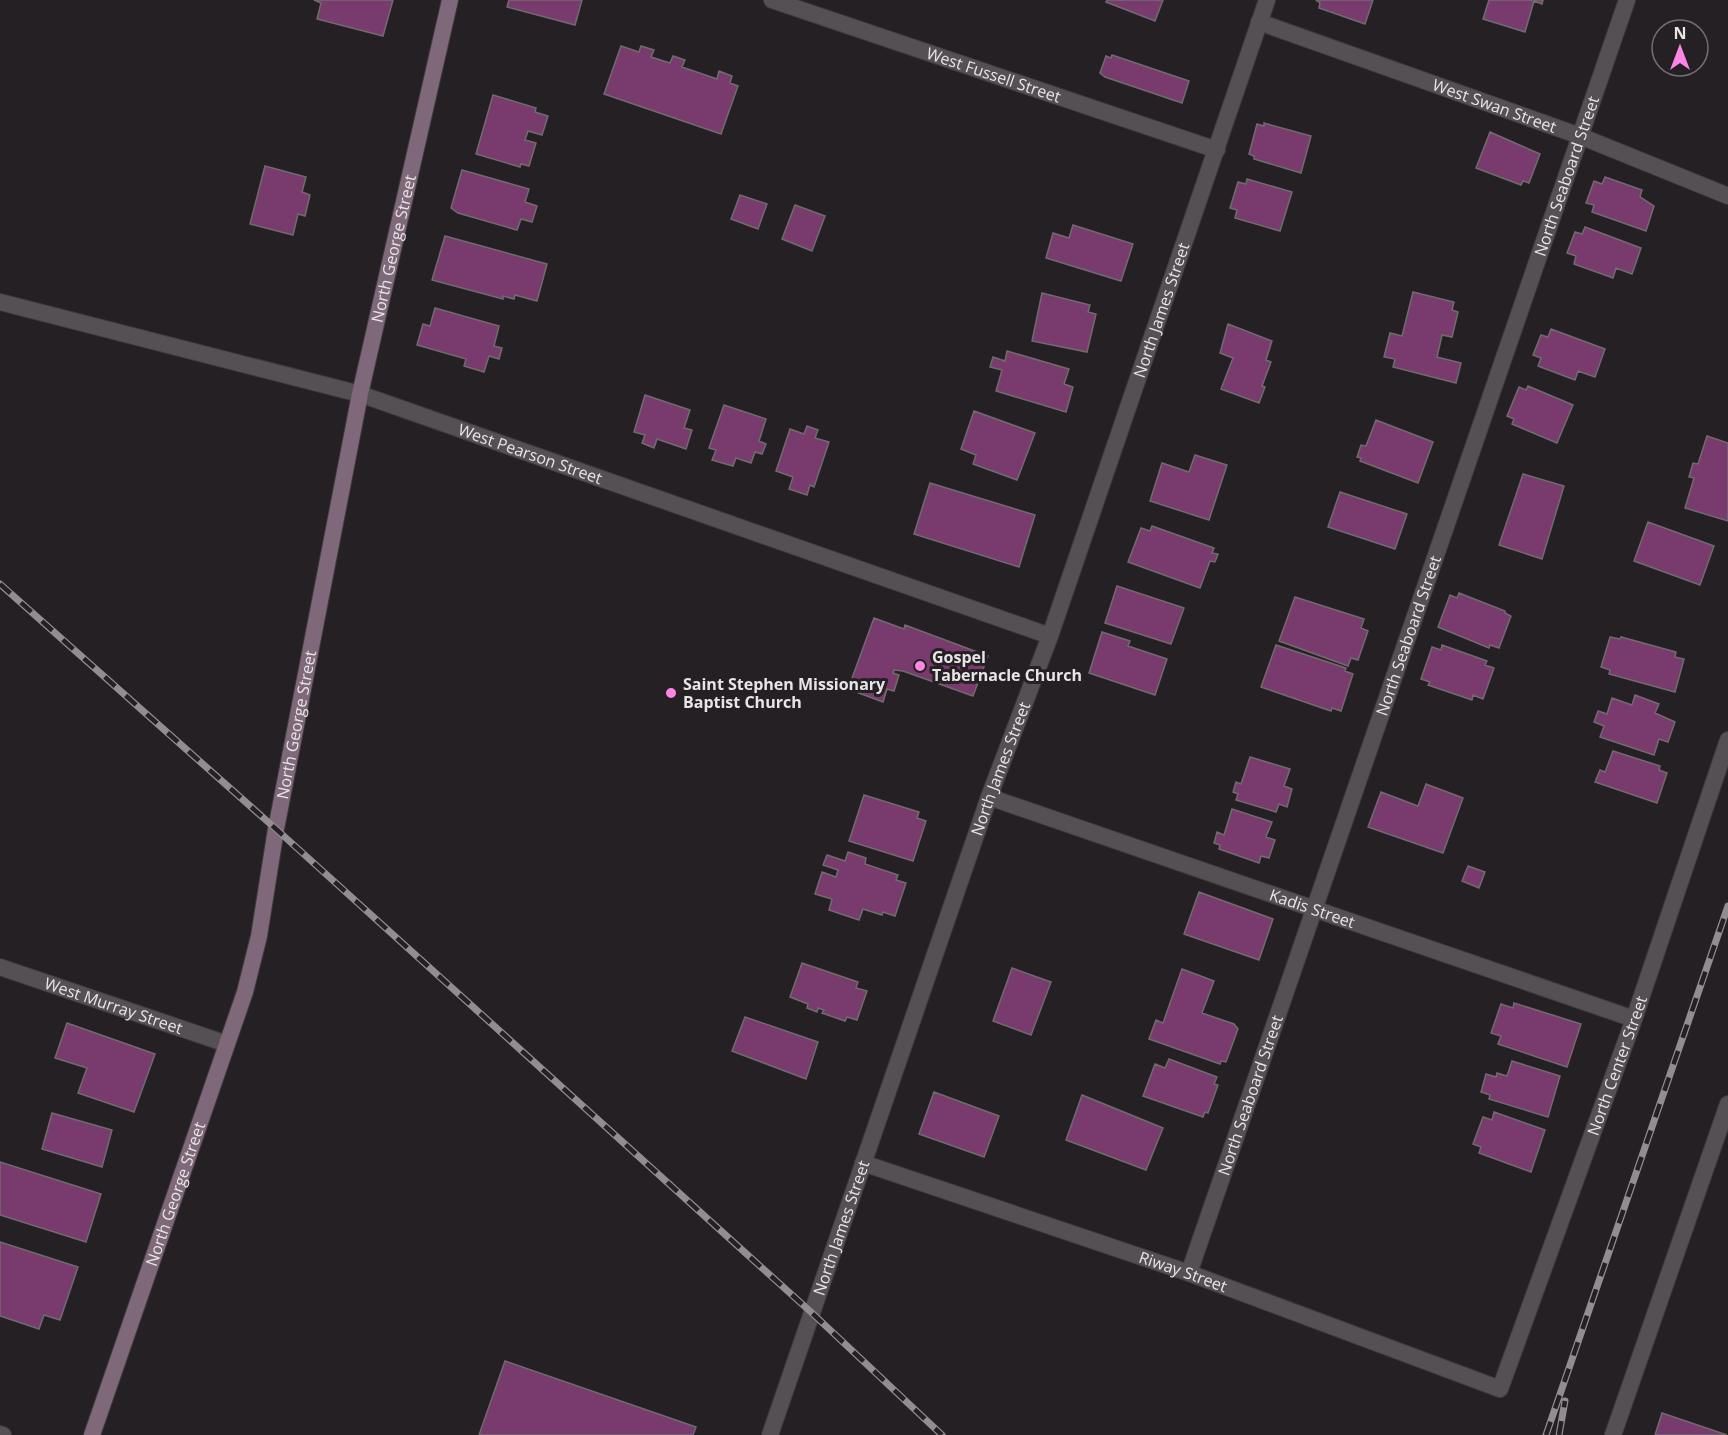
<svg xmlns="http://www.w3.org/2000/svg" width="1728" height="1435" font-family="'Open Sans',sans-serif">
<rect width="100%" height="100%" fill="#252024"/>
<path fill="#793b6d" stroke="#706b6f" stroke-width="1.5" d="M314 0H393L383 36 317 19 321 3Z
M509 0H582L575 25 507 7Z
M1107 0H1163L1155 21 1106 2Z
M1316 0H1373L1365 24 1319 8 1320 3Z
M1489 0H1543L1542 4 1534 1 1525 32 1483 19Z
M621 46 639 52 641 46 654 50 651 57 670 63 673 56 685 60 682 67 717 79 719 71 732 76 730 83 738 86 721 134 604 94Z
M1112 55 1189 81 1182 103 1105 77 1100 73 1106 56 1111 58Z
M493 95 536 108 535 112 548 116 542 135 528 131 525 140 536 143 529 166 521 164 520 167 476 154Z
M1264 123 1311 136 1301 173 1254 159V156L1249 154 1257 124 1264 126Z
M1490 132 1540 154 1529 183 1523 181 1521 185 1476 168Z
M265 166 306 177 302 192 310 195 305 216 298 214 293 235 250 224Z
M462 170 529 189 525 202 537 206 532 222 521 219 517 230 458 213 451 208Z
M1605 177 1642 190 1640 197 1654 206 1646 231 1592 212 1594 205 1586 203 1594 181 1602 184Z
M1247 179 1292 192 1280 231 1235 218 1237 210 1230 208 1238 182 1246 184Z
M740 195 767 204 758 229 731 219Z
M795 205 825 216 812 251 782 239Z
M1073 225 1133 244 1121 281 1046 258 1053 233 1069 238Z
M1585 227 1641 248 1632 274 1616 268 1613 278 1574 264 1576 256 1567 253 1575 232 1582 234Z
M445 236 547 264 537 301 515 295 514 299 503 296V299L432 280Z
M1413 292 1454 302 1452 310 1458 312 1452 337 1442 335 1437 357 1461 363 1456 383 1393 367 1395 359 1384 357 1390 333 1402 336Z
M1042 293 1090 305 1088 312 1096 314 1087 352 1032 341Z
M435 308 499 326 494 346 502 348 499 359 489 356 484 372 464 366 466 359 417 345 423 324 430 326Z
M1228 324 1272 341 1266 360 1271 362 1262 386 1265 387 1259 403 1221 389 1233 358 1220 353Z
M1551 329 1605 349 1595 377 1578 371 1575 380 1538 366 1541 358 1533 355 1541 335 1548 337Z
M1007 351 1069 369 1064 384 1073 387 1066 412 996 391 1002 370 990 367 993 357 1005 361Z
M1528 386 1573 405 1557 443 1512 424 1514 419 1507 416 1519 387 1526 390Z
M645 395 690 410 684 428 692 430 686 449 657 439 654 448 642 443 645 435 634 432Z
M724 405 766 419 759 441 766 444 762 454 755 452 751 463 736 458 733 466 712 460 716 450 709 448Z
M974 411 1035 433 1017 480 973 464 976 455 961 449Z
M1376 420 1433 442 1418 483 1360 461 1361 458 1357 457 1361 445 1366 446Z
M807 426 818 430 815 438 829 442 814 487 810 485 807 495 789 489 793 477 776 471 790 429 804 434Z
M1707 436 1728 443V521L1685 508 1694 478 1689 477 1693 463 1698 464Z
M1195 455 1227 465 1209 520 1150 501 1162 463 1189 472Z
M1523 474 1564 486 1542 559 1499 545Z
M930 483 1035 515 1019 567 914 534Z
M1340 492 1407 514 1395 549 1328 527Z
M1648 522 1714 546 1700 585 1634 561Z
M1152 526 1214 548 1212 553 1218 554 1215 562 1210 561 1200 588 1128 562 1141 528 1150 531Z
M1117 586 1184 608 1171 644 1105 623Z
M1459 593 1505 611V613L1511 616 1499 648 1490 645 1489 648 1438 627 1450 595 1457 598Z
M1295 597 1364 619 1361 628 1368 631 1358 660 1351 658 1348 666 1279 641Z
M874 618 904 629 905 625 988 656 973 696 903 671 894 670 893 673 899 675 894 691 887 689 883 702 848 689Z
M1102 632 1130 641 1128 646 1167 659 1155 695 1089 673Z
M1610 637 1620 639 1621 637 1676 652 1675 657 1684 659 1675 692 1609 674 1610 670 1601 667Z
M1276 645 1346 668 1345 671 1353 674 1341 711 1332 708 1331 711 1261 687Z
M1442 645 1487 661 1485 665 1494 668 1483 699 1473 695 1472 700 1428 685 1430 682 1421 679 1432 647 1441 650Z
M1635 695 1659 704 1655 713 1675 722 1668 742 1659 739 1654 755 1600 737 1604 726 1594 722 1598 711 1607 714 1612 698 1632 705Z
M1613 751 1660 766 1659 770 1667 773 1657 803 1595 782 1600 770 1605 772Z
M1250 757 1290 769 1284 786 1292 789 1287 807 1279 804 1276 812 1236 800 1238 794 1233 792 1236 782 1241 784Z
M1426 784 1463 798 1443 853 1368 827 1381 792 1418 806Z
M864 795 919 812 917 818 926 821 913 861 849 841Z
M1232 809 1272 822 1266 837 1275 840 1269 858 1261 856 1259 863 1219 849 1220 845 1214 843 1217 832 1224 835Z
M848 852 866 858 865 864 898 875 896 880 906 883 895 916 883 912 882 915 863 909 859 920 829 910 832 899 815 894 822 872 836 877 838 870 823 865 827 855 845 861Z
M1468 866 1485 872 1479 888 1462 881Z
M1199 892 1273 919 1259 960 1184 934Z
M802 963 858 982 856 988 867 991 857 1020 847 1017 845 1021 822 1013 824 1010 818 1008 817 1012 807 1008 808 1004 790 997Z
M1012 968 1051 982 1031 1035 993 1021Z
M1182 969 1214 981 1202 1013 1234 1024 1238 1029 1226 1062 1221 1061 1220 1064 1149 1039 1156 1020 1163 1023Z
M1514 1003 1581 1024 1567 1067 1498 1044 1501 1036 1491 1033 1501 1004 1513 1008Z
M745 1017 818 1042 806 1079 732 1051Z
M67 1023 155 1054 134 1112 78 1093 87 1068 55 1058Z
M1169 1059 1217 1077 1214 1084 1218 1085 1208 1113 1205 1112 1203 1117 1143 1096 1155 1064 1165 1068Z
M1512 1061 1560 1076 1548 1117 1489 1099 1490 1095 1481 1092 1486 1074 1496 1077 1497 1073 1507 1076Z
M934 1092 999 1116 984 1157 919 1134Z
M1082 1095 1163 1128 1146 1170 1066 1140Z
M1494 1112 1545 1130 1531 1172 1479 1153 1481 1147 1473 1144 1483 1117 1492 1120Z
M52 1113 112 1130 102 1167 42 1149Z
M0 1162 101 1194 86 1242 0 1215Z
M0 1242 78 1267 60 1320 44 1315 39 1329 0 1316Z
M505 1361 696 1427 693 1435H479Z
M1662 1413 1727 1435H1655Z"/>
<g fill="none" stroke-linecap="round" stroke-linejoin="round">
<defs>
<g id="minor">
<path id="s1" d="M772 0 1217 150"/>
<path id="s2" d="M1259 22 1580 136 1728 196"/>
<path id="s3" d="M0 302 360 394 1050 636"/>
<path id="s4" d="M989 797 1634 1019"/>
<path id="s5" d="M0 967 227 1044"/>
<path id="s6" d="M863 1163 1189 1273 1500 1389 1634 1019 1728 740"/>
<path id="s7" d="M1189 1273 1627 0"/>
<path d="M0 1434 3 1435"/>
<path id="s8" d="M770 1435 989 797 1050 636 1267 0"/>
<path d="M1613 1435 1728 1104"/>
</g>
<g id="secondary">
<path id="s9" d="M92 1435 245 992 259 936 276 829 360 394 450 0"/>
</g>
</defs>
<use href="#minor" stroke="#3e3a3d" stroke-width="18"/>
<use href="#secondary" stroke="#3e3a3d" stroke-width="18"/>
<use href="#minor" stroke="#555054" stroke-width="16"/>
<use href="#secondary" stroke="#7e6879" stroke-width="16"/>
<defs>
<path id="rail" d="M0 584 276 829 812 1313 942 1435
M1546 1435 1728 906
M1559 1435 1565 1401"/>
</defs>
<use href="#rail" stroke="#918d90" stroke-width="7"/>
<use href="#rail" stroke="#252024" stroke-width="4.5" stroke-dasharray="14" stroke-linecap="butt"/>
</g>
<g fill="#fc86e4" stroke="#252024" stroke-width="2">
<circle cx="920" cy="666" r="6"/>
<circle cx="671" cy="693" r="6"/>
</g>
<g text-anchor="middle" stroke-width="6" stroke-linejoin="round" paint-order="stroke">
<g font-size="16" fill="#e8e5e7" stroke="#252024">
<text dy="6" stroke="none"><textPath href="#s1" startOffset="234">West Fussell Street</textPath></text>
<text dy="6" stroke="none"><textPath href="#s2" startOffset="250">West Swan Street</textPath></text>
<text dy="6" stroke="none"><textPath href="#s7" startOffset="1160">North Seaboard Street</textPath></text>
<text dy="6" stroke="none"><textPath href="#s9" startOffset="1227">North George Street</textPath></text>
<text dy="6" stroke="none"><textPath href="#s8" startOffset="1191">North James Street</textPath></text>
<text dy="6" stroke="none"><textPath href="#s3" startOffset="552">West Pearson Street</textPath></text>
<text dy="6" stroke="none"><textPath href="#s7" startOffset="674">North Seaboard Street</textPath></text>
<text dy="6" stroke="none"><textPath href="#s9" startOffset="741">North George Street</textPath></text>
<text dy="6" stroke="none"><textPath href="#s8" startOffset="705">North James Street</textPath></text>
<text dy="6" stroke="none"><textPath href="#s4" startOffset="342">Kadis Street</textPath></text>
<text dy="6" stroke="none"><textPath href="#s5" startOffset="120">West Murray Street</textPath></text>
<text dy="6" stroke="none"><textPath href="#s6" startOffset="1020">North Center Street</textPath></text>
<text dy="6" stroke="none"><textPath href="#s7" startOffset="188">North Seaboard Street</textPath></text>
<text dy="6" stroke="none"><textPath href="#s9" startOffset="255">North George Street</textPath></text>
<text dy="6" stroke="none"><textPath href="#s8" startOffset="219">North James Street</textPath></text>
<text dy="6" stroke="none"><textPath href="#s6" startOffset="338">Riway Street</textPath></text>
</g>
<g font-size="16" font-weight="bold" fill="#e8e5e7" stroke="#252024" text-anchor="start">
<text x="932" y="663">Gospel<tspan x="932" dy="18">Tabernacle Church</tspan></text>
<text x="683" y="690">Saint Stephen Missionary<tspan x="683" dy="18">Baptist Church</tspan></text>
</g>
</g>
<g transform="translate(1680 48)"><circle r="28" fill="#252024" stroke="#736f72" stroke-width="1.5"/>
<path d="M0-4.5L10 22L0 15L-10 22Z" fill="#fc86e4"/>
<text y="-9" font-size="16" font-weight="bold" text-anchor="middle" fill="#e8e5e7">N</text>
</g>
</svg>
